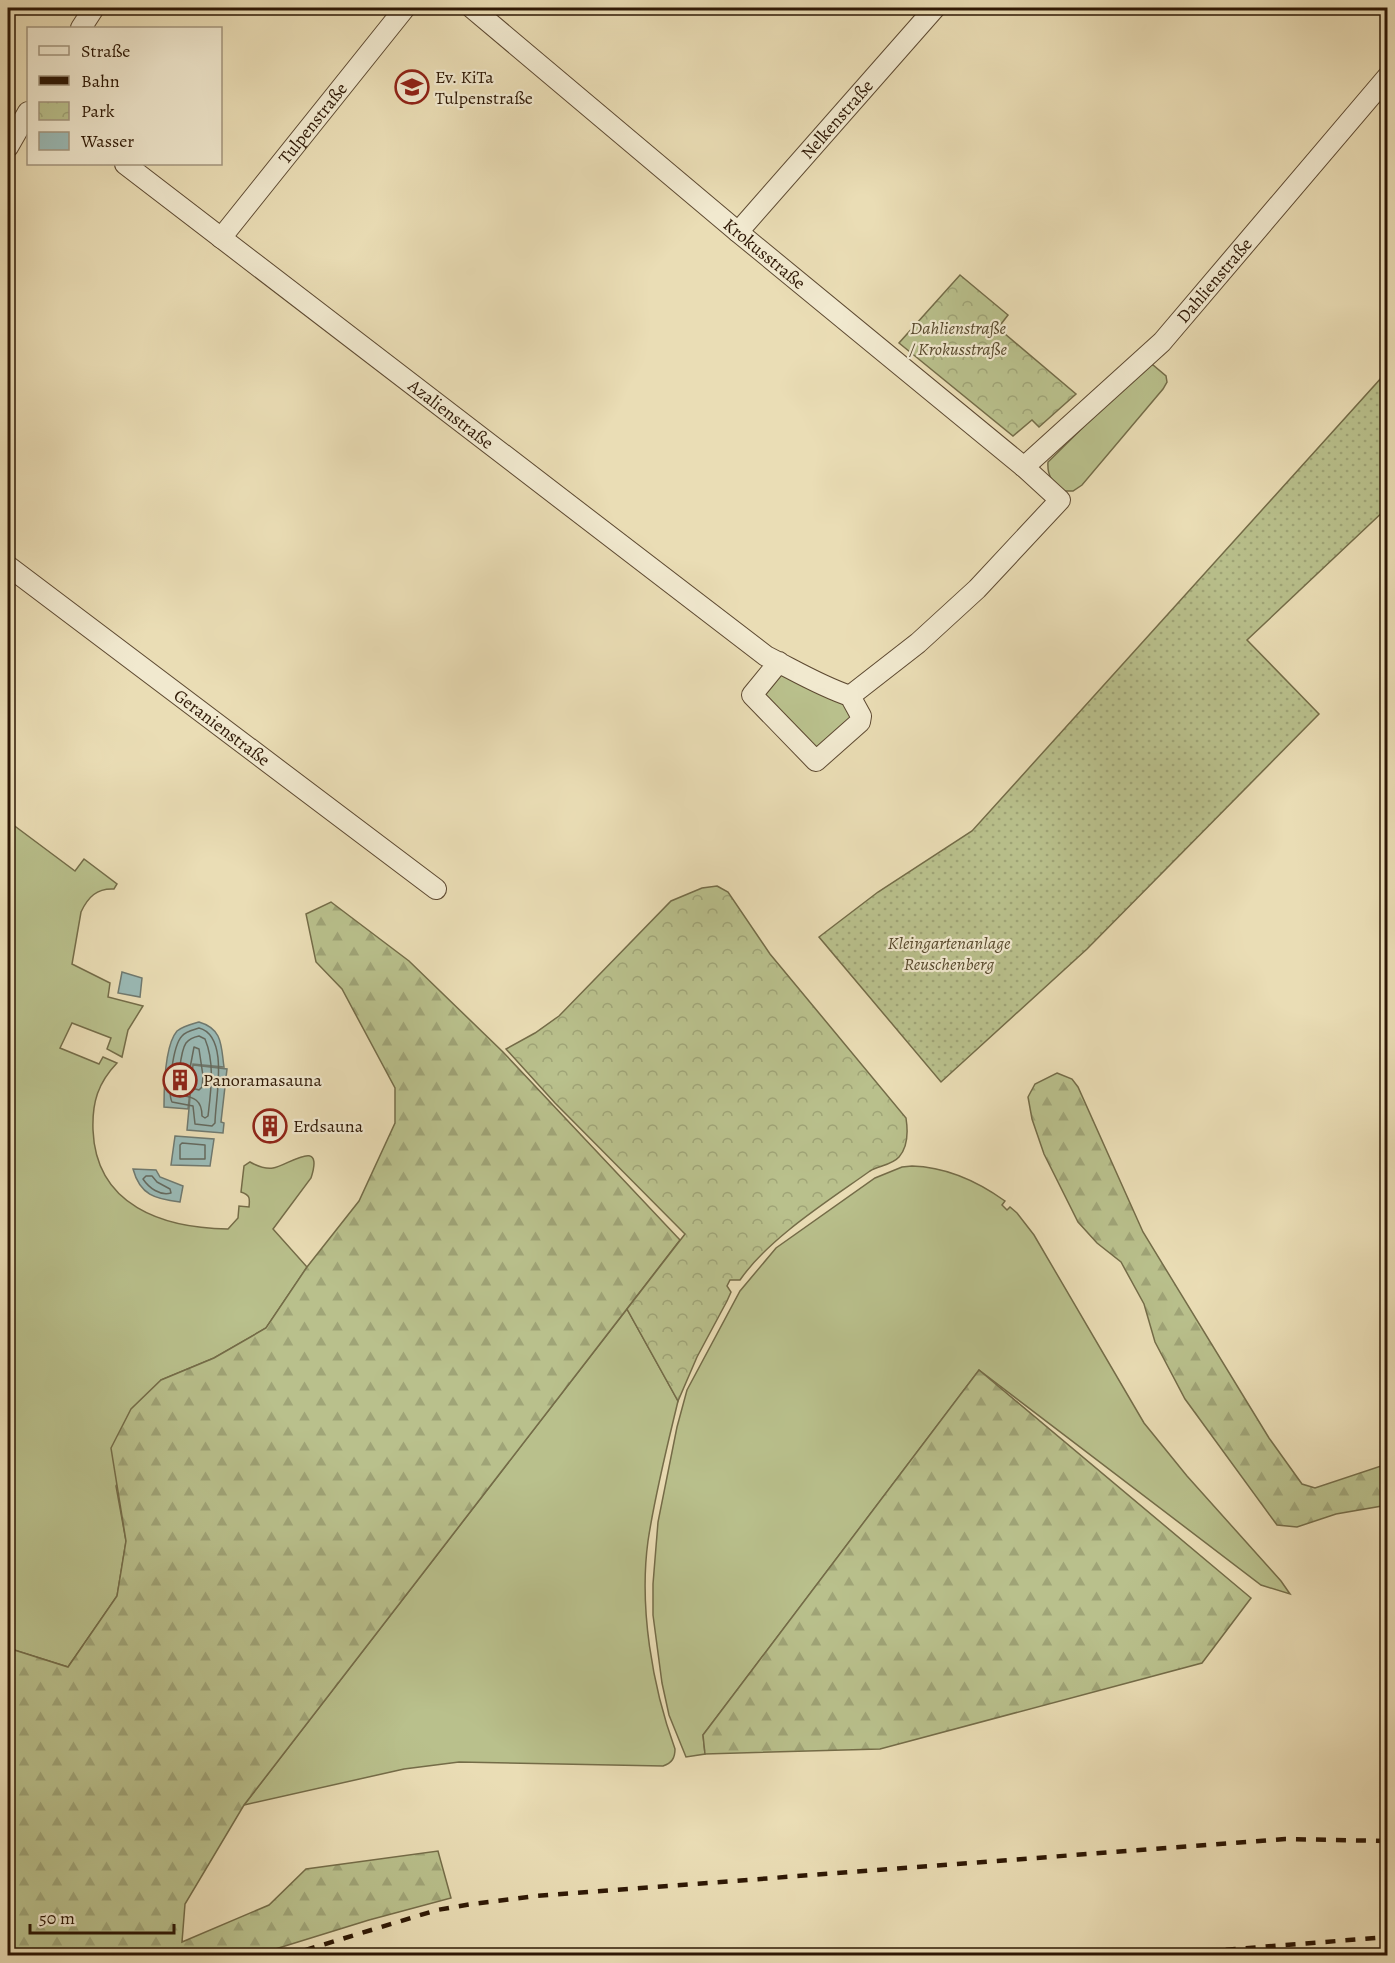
<svg xmlns="http://www.w3.org/2000/svg" width="1395" height="1963" font-family="Alegreya,serif">
<defs>
<pattern id="forest-firs" width="22" height="20" patternUnits="userSpaceOnUse" patternTransform="scale(1.5)"><rect width="22" height="20" fill="#b9c08c"/><path d="M5 1l3.5 6h-7zM16 11l3.5 6h-7z" fill="#9fa477"/></pattern>
<pattern id="park-crowns" width="20" height="18" patternUnits="userSpaceOnUse" patternTransform="scale(1.5)"><rect width="20" height="18" fill="#b9c08c"/><path d="M2 6a3 3 0 1 1 6 0M12 15a3 3 0 1 1 6 0" fill="none" stroke="#9fa477"/></pattern>
<pattern id="garden-dots" width="8" height="8" patternUnits="userSpaceOnUse" patternTransform="scale(1.5)"><rect width="8" height="8" fill="#b9c08c"/><path d="M2 2h.1M6 6h.1" fill="none" stroke="#9fa477" stroke-width="1.8" stroke-linecap="round"/></pattern>
</defs>
<rect width="100%" height="100%" fill="#eaddb5"/>
<filter id="stains"><feTurbulence type="fractalNoise" baseFrequency=".00333" numOctaves="4"/><feColorMatrix values="0 0 0 0 .2 0 0 0 0 .09 0 0 0 0 .02 0 0 0 .5 -.17"/></filter>
<radialGradient id="worn" r=".72"><stop offset=".6" stop-color="#630" stop-opacity="0"/><stop offset="1" stop-color="#630" stop-opacity=".3"/></radialGradient>
<path fill="#b9c08c" stroke="#746c48" stroke-width="1.5" d="M1146 365H1153L1166 376 1167 382 1163 389 1082 485 1073 491H1062C1052 481 1047 476 1048 462Z
M780 675 786 676 850 707 851 718 820 748 815 749 765 699 763 691Z
M8 821 75 871 84 859 117 884 114 889C97 888 88 897 81 912L72 964 110 983 108 997 143 1006 128 1030 122 1057 107 1049 111 1038 72 1023 60 1048 99 1064 103 1057 117 1063C98 1083 92 1102 93 1130 96 1206 163 1228 228 1229L238 1218 239 1206 249 1207C250 1198 250 1195 241 1192L244 1166 250 1162C257 1166 265 1169 273 1168 286 1167 325 1135 311 1178L273 1229 307 1267 266 1328 214 1358 161 1380 116 1486 126 1541 117 1596 68 1667 8 1648Z
M912 1166C947 1167 977 1181 1005 1201L1002 1205 1007 1210 1010 1207 1017 1213 1034 1235 1144 1423 1187 1476 1281 1581 1290 1594 1261 1585 979 1370 703 1735 705 1754 686 1757 669 1715 662 1683 653 1615V1584L658 1522 677 1427 687 1390 740 1291 776 1248 875 1178 902 1167Z
M627 1309 678 1401C667 1447 655 1494 648 1541 639 1607 652 1686 675 1749 675 1758 672 1763 663 1766L459 1762 404 1769 244 1805Z"/>
<path fill="url(#forest-firs)" stroke="#746c48" stroke-width="1.5" d="M331 902 409 961 503 1052 680 1240 244 1805 185 1904 182 1942 269 1905 306 1869 438 1851 451 1898 369 1920 256 1955H8V1648L68 1667 117 1596 126 1541 111 1448 131 1409 161 1380 214 1358 266 1328 307 1267 359 1201 395 1123V1088L342 989 316 962 306 914Z
M1057 1073 1072 1079 1078 1087 1143 1232 1269 1438 1302 1484 1315 1488 1387 1464V1501L1382 1506 1336 1514 1297 1527 1277 1525 1185 1399 1155 1342 1144 1304 1121 1262 1097 1243 1078 1222 1044 1154 1032 1119 1028 1097 1035 1084Z
M979 1370 1251 1598 1202 1663 880 1749 705 1754 703 1735Z"/>
<path fill="url(#park-crowns)" stroke="#746c48" stroke-width="1.5" d="M960 275 1008 315 998 328 1076 394 1039 427 1032 420 1013 436 899 343Z
M717 886 728 892 770 954 906 1118C908 1131 908 1147 899 1157 892 1165 878 1166 870 1171 828 1201 769 1238 740 1280H730L727 1286 731 1292 727 1301 697 1357 678 1401 627 1309 685 1234 555 1103 506 1049 535 1033 559 1016 671 901 702 888Z"/>
<path fill="url(#garden-dots)" stroke="#746c48" stroke-width="1.5" d="M1387 375V508L1247 640 1319 714 1087 949 941 1082 819 937 878 892 972 831 1383 376Z"/>
<path fill="#9abab6" stroke="#6f796f" stroke-width="1.5" d="M122 972 142 978 140 997 118 993Z
M199 1022C223 1029 221 1046 224 1067L193 1064 188 1109 164 1107C164 1089 165 1045 177 1031 183 1026 192 1024 199 1022Z
M193 1065 227 1069 221 1122 224 1123 223 1133 187 1130Z
M175 1136 214 1139 210 1166 171 1165Z
M133 1169 156 1170 160 1177 183 1186 180 1202C155 1199 140 1195 133 1169Z"/>
<g fill="none" stroke-linecap="round" stroke-linejoin="round">
<path stroke="#64695e" stroke-width="1.5" d="M199 1028C230 1036 215 1100 215 1123L212 1126 195 1124 193 1106 172 1102C167 1092 173 1045 182 1036 186 1031 193 1030 199 1028Z
M199 1036 205 1039C215 1063 211 1090 208 1116L205 1118 202 1116C202 1100 194 1097 180 1095 176 1087 181 1050 186 1043 190 1038 194 1037 199 1036Z
M194 1047 199 1049 203 1076 202 1087 199 1090 188 1087 187 1084Z
M182 1143 205 1145V1159H180V1145Z
M146 1176H152L157 1182 170 1189 171 1193C160 1196 149 1188 143 1179Z"/>
<defs>
<g id="street">
<path id="s1" d="M472 8 738 232 1024 467 1060 500 977 589 918 643 850 696"/>
<path d="M81 28 94 8"/>
<path d="M8 147 28 112"/>
<path id="s2" d="M125 164 766 656C794 670 820 686 850 696L861 716 860 722 816 761 752 695 779 662"/>
<path id="s3" d="M738 232 935 8"/>
<path id="s4" d="M221 238 405 8"/>
<path id="s5" d="M1024 467 1162 342 1388 76"/>
<path id="s6" d="M8 566 436 889"/>
</g>
</defs>
<use href="#street" stroke="#5d4931" stroke-width="22"/>
<use href="#street" stroke="#f1e9cf" stroke-width="20"/>
<path stroke="#2e1805" stroke-width="4.5" stroke-dasharray="10 10" stroke-linecap="butt" d="M286 1956 437 1910 472 1904 536 1896 1285 1839 1388 1841
M1146 1956 1388 1937"/>
</g>
<defs>
<symbol id="school-ring" viewBox="-11 -11 22 22"><circle r="9.5" fill="#f1e9cf" stroke="#8f2418" stroke-width="1.5"/><path d="M0-5L7-2L0 1L-7-2ZM-4 1L0 2.5L4 1V4Q0 6-4 4Z" fill="#8f2418"/></symbol>
<symbol id="building-ring" viewBox="-11 -11 22 22"><circle r="9.5" fill="#f1e9cf" stroke="#8f2418" stroke-width="1.5"/><path d="M-4-6H4V6H1V3H-1V6H-4ZM-2.5-4.3h1.7v1.8h-1.7ZM.8-4.3h1.7v1.8H.8ZM-2.5-1h1.7V.8h-1.7ZM.8-1h1.7V.8H.8Z" fill="#8f2418"/></symbol>
</defs>
<g fill-rule="evenodd">
<use href="#school-ring" x="393" y="68" width="38" height="38"/>
<use href="#building-ring" x="161" y="1061" width="38" height="38"/>
<use href="#building-ring" x="251" y="1107" width="38" height="38"/>
</g>
<g text-anchor="middle" stroke-width="4.5" stroke-linejoin="round" paint-order="stroke">
<g font-size="18" fill="#2e1805" stroke="#f1e9cf" text-anchor="start">
<text x="435" y="83">Ev. KiTa<tspan x="435" dy="21">Tulpenstraße</tspan></text>
<text x="203" y="1086">Panoramasauna</text>
<text x="293" y="1132">Erdsauna</text>
</g>
<g font-size="18" fill="#2e1805" stroke="#f1e9cf">
<text dy="6" stroke="none"><textPath href="#s3" startOffset="150">Nelkenstraße</textPath></text>
<text dy="6" stroke="none"><textPath href="#s4" startOffset="147">Tulpenstraße</textPath></text>
<text dy="6" stroke="none"><textPath href="#s1" startOffset="382">Krokusstraße</textPath></text>
<text dy="6" stroke="none"><textPath href="#s5" startOffset="267">Dahlienstraße</textPath></text>
<text dy="6" stroke="none"><textPath href="#s2" startOffset="411">Azalienstraße</textPath></text>
<text dy="6" stroke="none"><textPath href="#s6" startOffset="268">Geranienstraße</textPath></text>
</g>
<g font-size="18" font-style="italic" fill="#584a2e" stroke="#f1e9cf">
<text x="958" y="334">Dahlienstraße<tspan x="958" dy="21">/ Krokusstraße</tspan></text>
<text x="949" y="949">Kleingartenanlage<tspan x="949" dy="21">Reuschenberg</tspan></text>
</g>
</g>
<rect width="1395" height="1963" fill="none" stroke="#eaddb5" stroke-width="30"/>
<rect x="9" y="9" width="1377" height="1945" fill="none" stroke="#2e1805" stroke-width="3"/>
<rect x="15" y="15" width="1365" height="1933" fill="none" stroke="#2e1805" stroke-width="1.5"/>
<rect x="27" y="27" width="195" height="138" fill="#f1e9cf" stroke="#a3957e" stroke-width="1.5"/>
<rect x="39" y="46" width="30" height="9" fill="#f1e9cf" stroke="#a3957e" stroke-width="1.5"/>
<text x="81" y="57" font-size="18" fill="#2e1805">Straße</text>
<rect x="39" y="76" width="30" height="9" fill="#2e1805" stroke="#a3957e" stroke-width="1.5"/>
<text x="81" y="87" font-size="18" fill="#2e1805">Bahn</text>
<rect x="39" y="102" width="30" height="18" fill="url(#park-crowns)" stroke="#a3957e" stroke-width="1.5"/>
<text x="81" y="117" font-size="18" fill="#2e1805">Park</text>
<rect x="39" y="132" width="30" height="18" fill="#9abab6" stroke="#a3957e" stroke-width="1.5"/>
<text x="81" y="147" font-size="18" fill="#2e1805">Wasser</text>
<path d="M30 1924v9h144v-9" fill="none" stroke="#2e1805" stroke-width="3"/>
<text x="39" y="1924" font-size="18" fill="#2e1805" stroke="#f1e9cf" stroke-width="4.5" paint-order="stroke">50 m</text>
<rect width="100%" height="100%" filter="url(#stains)"/>
<rect width="100%" height="100%" fill="url(#worn)"/>
</svg>
